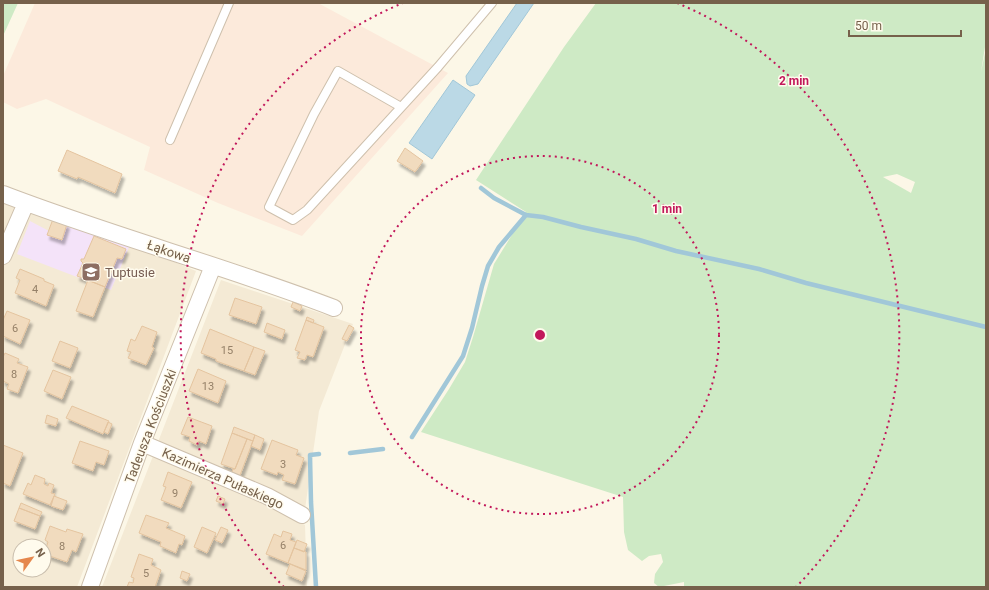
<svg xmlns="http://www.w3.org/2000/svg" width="989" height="590" font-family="Roboto,sans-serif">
<defs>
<filter id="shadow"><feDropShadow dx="2.5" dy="4.5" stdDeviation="1" flood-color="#0004"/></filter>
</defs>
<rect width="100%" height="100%" fill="#fcf7e7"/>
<path fill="#f4ead5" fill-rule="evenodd" d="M3 201 131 244 196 271 77 587H3ZM20 546H44V570H20Z
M221 280 353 324 319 411 305 509 158 442Z
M153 456 269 506 305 525 307 587H102Z"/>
<path fill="#fceadb" d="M35 3H318L448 73 302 236 218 203 144 170 150 147 46 99 17 109 3 102V76Z"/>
<path fill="#f4e3f9" d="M53 219 130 245 111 290 17 254 30 221 49 231Z"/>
<path fill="#ceeac5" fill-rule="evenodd" d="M3 3H18L3 36Z
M596 3H986V41L981 72 986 48V587H684V582L659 587 654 583 655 574 663 562 661 554 649 556 642 561 628 550 624 532 623 497 421 432 449 389 465 362 473 337 494 264 526 212 476 180 564 47ZM897 174 915 182 911 193 883 177Z"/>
<path fill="#bbd9e6" stroke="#a1c7d8" d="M517 3H534L478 84 470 86 467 84 466 76Z
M453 80 475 95 432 159 409 143Z"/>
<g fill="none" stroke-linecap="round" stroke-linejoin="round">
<path stroke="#a1c7d8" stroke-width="4.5" d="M481 188 494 198 526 215 543 217 581 227 636 239 676 251 759 269 806 283 986 327
M412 437 463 356 472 328 482 286 488 266 499 247 526 215
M350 453 383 449
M316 587 311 502 310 455 319 454"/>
</g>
<path fill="#f1dbbe" stroke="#e4c49f" filter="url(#shadow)" d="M405 148 423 161 415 172 397 161Z
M67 150 122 174 115 193 78 177 77 179 58 171Z
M53 219 67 224 62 240 47 235Z
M94 236 126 249 122 259 117 258 105 287 77 276 83 263 81 261V259H84Z
M20 269 44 279V281L54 285 46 306 15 293 20 280 16 278Z
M88 280 105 287 93 317 76 311Z
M235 298 262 307 256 324 229 315Z
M293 302 302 306 300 311 291 307Z
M7 311 30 320 20 344 3 336V320Z
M307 317 314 320 313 323 306 320Z
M306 320 324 327 313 357 307 355 305 360 297 358 300 352 295 350Z
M267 323 285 330 282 339 264 332Z
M349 325 354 328 347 341 342 339Z
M142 326 157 332 152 347 154 348 146 365 128 358 131 352 127 351 131 339 135 341Z
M210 329 254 347 244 371 216 361V359L201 353Z
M60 341 78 348 70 368 52 361Z
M254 347 265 351 255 375 244 371Z
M5 353 19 359 17 363 28 367 18 393 7 389 9 384 3 381V357Z
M198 369 226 381 218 403 189 391Z
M53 370 71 377 62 399 44 391Z
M72 406 109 421 103 434 66 418Z
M47 415 58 419 56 426 45 423Z
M188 417 212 426 206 444 199 441 197 445 189 441 190 437 181 434Z
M108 422 112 424 108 434 104 432Z
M234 427 255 435 253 441 232 433Z
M232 433 247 439 235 469 221 464Z
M255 435 264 439 260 450 251 446Z
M247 439 253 441 239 478 231 475 233 469H235Z
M272 440 298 450 296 455 304 458 295 484 282 480 284 475 278 472 277 475 261 469Z
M80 441 109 451 104 465 96 462 93 471 72 463Z
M3 445 23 453 10 486 3 483Z
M168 472 192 482 181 508 161 500 166 487 163 486Z
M35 475 45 479 44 484 48 486 49 483 54 485 51 493 55 494 50 505 23 494 28 483 31 485Z
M54 496 67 501 63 510 51 506Z
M218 496 225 499 223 504 216 501Z
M21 503 42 512 40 516 19 508Z
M19 508 40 516 35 529 14 521Z
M146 515 169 523 166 528 185 536 182 545 179 544 176 553 160 546 161 542 139 533Z
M50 526 66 532 67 529 83 534 76 552 72 550 67 562 44 554 48 542 45 540Z
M202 527 216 533 207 553 194 547Z
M221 527 228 530 222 543 215 540Z
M283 531 292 534 290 540 296 542 288 563 266 554 274 534 281 537Z
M297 540 307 544 304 552 294 548Z
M294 548 306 552V570L288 563Z
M139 554 153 559 151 565 161 570 155 587H127L129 582 133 583 134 578 131 577Z
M290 564 306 571 302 581 286 574Z
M182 571 190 574 187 581 180 578Z"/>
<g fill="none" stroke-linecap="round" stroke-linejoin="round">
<defs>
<path id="lane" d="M401 107 338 71 314 114 269 207 293 220 307 210 438 67 492 3
M170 140 229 3"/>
<path id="street" d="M3 194C112 236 225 266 334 308
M3 256 26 203
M142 443 267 496 302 515
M90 587 142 443 213 266"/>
</defs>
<use href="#lane" stroke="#cec0ad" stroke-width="10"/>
<use href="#street" stroke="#cec0ad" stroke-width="18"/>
<use href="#lane" stroke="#fff" stroke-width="8"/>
<use href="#street" stroke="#fff" stroke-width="16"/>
</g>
<g fill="none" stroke="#c2185b" stroke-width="2" stroke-dasharray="2 4">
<circle cx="540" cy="335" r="179"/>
<path d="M284 587A359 359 0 0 1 403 3M677 3A359 359 0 0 1 796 587"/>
</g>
<defs>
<symbol id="school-square" viewBox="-11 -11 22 22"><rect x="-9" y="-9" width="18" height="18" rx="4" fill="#8d6e63" stroke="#fffbed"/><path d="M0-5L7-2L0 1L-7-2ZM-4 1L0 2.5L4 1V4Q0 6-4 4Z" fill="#fff"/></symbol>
</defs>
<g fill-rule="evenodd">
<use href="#school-square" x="80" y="261" width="22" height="22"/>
</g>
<g text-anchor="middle" stroke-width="3" stroke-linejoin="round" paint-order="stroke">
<g font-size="11" fill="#958068">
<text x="35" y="293">4</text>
<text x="15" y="332">6</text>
<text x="227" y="354">15</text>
<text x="14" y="378">8</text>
<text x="208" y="390">13</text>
<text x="283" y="468">3</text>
<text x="175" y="497">9</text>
<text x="283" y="549">6</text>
<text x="62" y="550">8</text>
<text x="146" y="577">5</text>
</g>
<g font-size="13" fill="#76614b" stroke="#fffbed">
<text transform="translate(169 251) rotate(19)" y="5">Łąkowa</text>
<text transform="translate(150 426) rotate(-69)" y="5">Tadeusza Kościuszki</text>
<text transform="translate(223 478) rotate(24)" y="5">Kazimierza Pułaskiego</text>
</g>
<g font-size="13" fill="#785e54" stroke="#fffbed" text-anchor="start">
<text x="105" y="277">Tuptusie</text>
</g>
</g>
<circle cx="540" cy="335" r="6" fill="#c2185b" stroke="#fffbed" stroke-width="2"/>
<g font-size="12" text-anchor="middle" font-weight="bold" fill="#c2185b" stroke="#fffbed" stroke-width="3" stroke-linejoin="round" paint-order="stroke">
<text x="794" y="85">2 min</text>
<text x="667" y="213">1 min</text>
</g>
<rect width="989" height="590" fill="none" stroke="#76614b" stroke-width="8"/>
<g transform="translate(32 558) rotate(57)"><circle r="19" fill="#fffbed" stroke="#c8bdac"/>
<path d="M0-3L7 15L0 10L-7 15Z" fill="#e5874d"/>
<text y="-6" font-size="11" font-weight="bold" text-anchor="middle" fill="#76614b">N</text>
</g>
<path d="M849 30v6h112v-6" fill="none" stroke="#76614b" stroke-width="2"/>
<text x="855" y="30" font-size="12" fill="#76614b" stroke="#fffbed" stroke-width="3" paint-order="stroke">50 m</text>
</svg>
